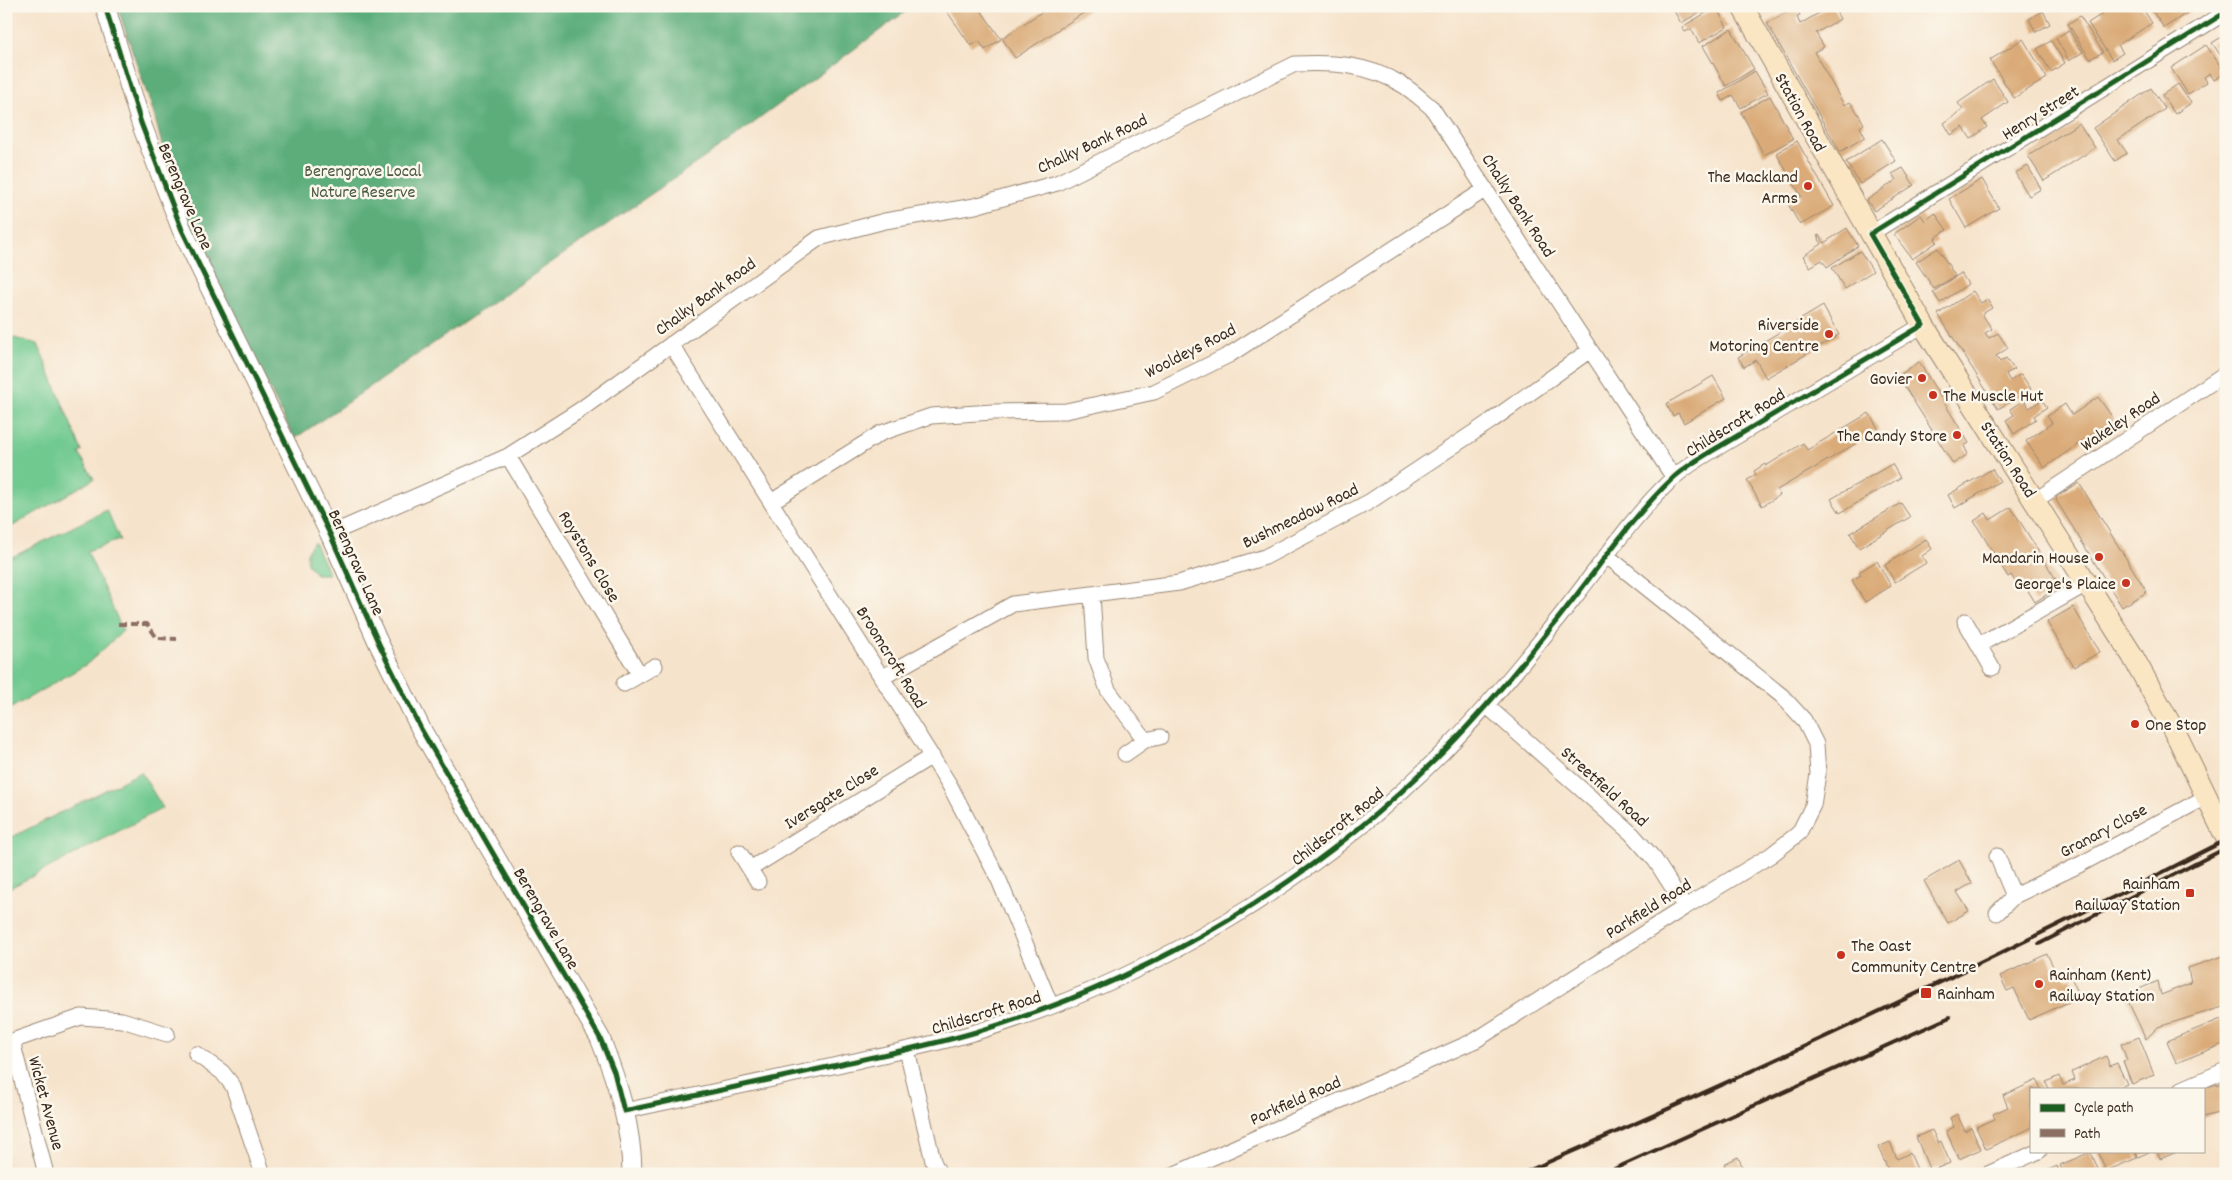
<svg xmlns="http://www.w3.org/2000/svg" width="2232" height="1180" font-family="Dekko,sans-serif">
<rect width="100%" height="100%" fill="#fbf7ec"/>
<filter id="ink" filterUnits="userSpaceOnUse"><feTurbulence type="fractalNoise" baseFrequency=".02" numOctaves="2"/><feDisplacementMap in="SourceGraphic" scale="10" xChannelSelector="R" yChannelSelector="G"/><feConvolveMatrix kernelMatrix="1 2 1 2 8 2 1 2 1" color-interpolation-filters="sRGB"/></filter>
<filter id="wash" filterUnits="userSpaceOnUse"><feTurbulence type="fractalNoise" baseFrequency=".0096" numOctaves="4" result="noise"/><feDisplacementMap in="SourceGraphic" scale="20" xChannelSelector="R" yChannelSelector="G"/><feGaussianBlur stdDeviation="1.12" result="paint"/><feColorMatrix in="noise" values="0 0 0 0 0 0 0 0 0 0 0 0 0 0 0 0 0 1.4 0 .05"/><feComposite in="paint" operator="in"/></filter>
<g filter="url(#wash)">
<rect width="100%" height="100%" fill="#f6e3cb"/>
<path fill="#70c98f" stroke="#567a56" d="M6 336 38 344 82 451 79 453 94 479 6 530Z
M107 510 120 540 87 551 123 631 87 664 6 711V560Z
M314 542 329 574H316L307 563V552Z
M141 772 163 808 6 890V840Z"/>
<path fill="#5cad7a" stroke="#4c6c4c" d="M117 6H913L736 136 294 439 215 276 172 182 153 111Z"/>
<g id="blocks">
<path fill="#daab78" d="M950 6H978L1001 39 985 50 979 41 971 46 946 10Z
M1051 6H1094L1015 58 1002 38Z
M1671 6H1711L1681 23Z
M1831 6H1833L1840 19 1816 33 1824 47 1814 52 1844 105 1850 102 1859 115 1864 124 1860 127 1865 137 1840 152 1767 23 1796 7 1800 15 1797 17 1800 24Z
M2105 6H2141L2152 23 2118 45 2123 53 2112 60 2088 23 2102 14 2100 10Z
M2149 6H2191L2193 9 2164 28Z
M1716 7 1727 27 1699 43 1691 29 1685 32 1682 27Z
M2043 11 2050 24 2036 32 2029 19Z
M2080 16 2103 52 2090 59 2068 24Z
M1731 29 1754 69 1726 86 1703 46Z
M2069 30 2083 52 2069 61 2056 38Z
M2226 34V63L2212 43Z
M2023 39 2047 78 2014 98 1990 60Z
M2051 41 2065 63 2051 72 2037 49Z
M2206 45 2225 73 2214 80 2210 73 2204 77 2207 82 2188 94 2171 68Z
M1755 71 1768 93 1741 108 1733 95 1723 101 1719 93Z
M1993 79 2008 102 1982 120 1987 127 1971 139 1963 127 1951 135 1944 123 1963 110 1958 103Z
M2178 84 2191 103 2175 114 2162 95Z
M2151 88 2165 109 2118 140 2127 153 2115 161 2093 128Z
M1770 96 1793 139 1764 155 1741 112Z
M2079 123 2095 148 2044 181 2028 156Z
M1882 139 1896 161 1860 184 1846 162Z
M1797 141 1834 206 1800 225 1788 204 1801 196 1776 153Z
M2028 166 2041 189 2029 196 2015 173Z
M1903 168 1914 185 1874 211 1867 200 1896 180 1892 174Z
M1982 179 1999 208 1966 228 1949 199Z
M1935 213 1947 230 1935 238 1937 242 1912 259 1894 234 1921 215 1925 221Z
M1847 228 1858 246 1827 267 1822 260 1810 267 1803 256 1822 244 1817 236 1819 235 1824 243Z
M1938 248 1955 276 1934 289 1916 262Z
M1860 251 1873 271 1845 289 1832 268Z
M1961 273 1968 284 1940 303 1933 292Z
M1973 291 1981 303 1987 299 1992 308 1982 314 1992 329 1985 333 1989 338 1998 333 2008 348 1996 356 2000 362 2006 358 2014 369 2006 374 2010 381 2021 374 2031 389 1998 409 1938 314Z
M1823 306 1839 335 1766 378 1756 360 1744 367 1738 357Z
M1919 362 1969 443 1964 446 1968 454 1953 464 1898 376Z
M1713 376 1726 398 1684 423 1678 413 1673 416 1666 404Z
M2098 397 2118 425 2101 436 2097 431 2044 468 2026 441 2052 423 2047 416 2065 404 2072 415Z
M2024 400 2029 408 2042 400 2047 407 2034 416 2036 419 2014 434 2006 420 2014 415 2010 409Z
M1869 413 1879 430 1777 490 1780 495 1762 506 1747 480 1756 475 1754 471 1765 464 1766 466 1803 443 1807 450Z
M1892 464 1900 478 1840 513 1831 499Z
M1992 469 2000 481 1955 508 1948 495Z
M2079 483 2147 592 2122 607 2056 500 2057 496Z
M1901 503 1910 517 1859 548 1850 533Z
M2011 507 2060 586 2035 602 2022 581 2017 585 2011 575 2008 577 1974 521 1986 513 1990 520Z
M1926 539 1932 549 1922 556 1926 563 1895 582 1885 565Z
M1877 561 1891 586 1865 602 1852 580 1861 575 1859 572Z
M2073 607 2100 652 2074 667 2047 622Z
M1959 860 1972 883 1957 892 1969 911 1948 923 1924 881Z
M2047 954 2056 972 2061 969 2066 980 2071 977 2080 997 2029 1020 2014 988 2007 991 2000 976Z
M2226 955V1006L2158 1027 2146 1039 2125 995 2158 981 2161 995 2191 983 2188 968Z
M2221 1019 2226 1031V1043L2176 1063 2167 1041Z
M2139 1037 2154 1075 2132 1084 2123 1061 2127 1060 2121 1044Z
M2106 1056 2110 1066 2117 1063 2127 1084 2116 1089H2049L2046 1082 2059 1076 2063 1085 2075 1080 2072 1072Z
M2037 1080 2041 1089H2031V1128L1986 1149 1976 1127 1995 1119 1993 1114 2008 1107 2003 1096Z
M2226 1082V1111L2203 1117V1088Z
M1957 1114 1965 1131 1971 1127 1981 1149 1959 1159 1946 1131 1954 1127 1950 1118Z
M1932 1130 1938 1143 1941 1141 1950 1163 1930 1171 1916 1137Z
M1890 1142 1897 1159 1910 1153 1919 1174H1890L1878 1147Z
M2098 1151H2135L2137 1158 2106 1171Z
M2136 1151H2151L2138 1157Z
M2157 1151H2179L2160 1159Z
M2091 1152 2100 1174H2064L2060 1165Z
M1738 1157 1746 1174H1729L1724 1164Z
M2057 1166 2060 1174H2040Z"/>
</g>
</g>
<g filter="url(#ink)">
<use href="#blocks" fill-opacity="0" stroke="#988674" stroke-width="1"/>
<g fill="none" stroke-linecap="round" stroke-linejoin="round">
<defs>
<path id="minor" d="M1870 234 2226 12
M671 344 949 784 999 880 1051 1006
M508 456 640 675
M2036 500 2226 373
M771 502 881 433 931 416 993 412 1066 411 1154 392 1229 355 1486 189
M330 534 508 456 580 410 819 238 885 221 975 206 1057 183 1295 64C1334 62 1366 64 1401 84 1412 90 1422 100 1432 108L1674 478
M1092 595 1096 658 1108 690 1145 740
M1965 621 1992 668
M1979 645 2088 583
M883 677 1013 604 1179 583 1265 557 1369 502 1491 421 1590 350
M624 684 655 666
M1487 706 1632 834 1655 860 1685 907
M1125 754 1145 740 1160 737
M739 852 758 882
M1997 856 2014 896
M750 869 932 756
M1997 913 2014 896 2079 865 2208 796
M907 1050 933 1161 939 1174
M196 1054 222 1072 233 1086 263 1174
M2182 1089 2226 1070
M624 1111C694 1096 763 1081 833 1066 880 1055 929 1046 976 1032 1153 979 1315 881 1445 750 1492 702 1534 650 1575 597 1606 557 1635 514 1672 479 1687 465 1705 455 1722 445L1923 325
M46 1174 12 1041 81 1017 122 1020 167 1034
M1175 1174 1476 1040 1685 907 1771 855 1799 833 1813 805 1818 774 1816 744 1804 720 1782 696 1607 556
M1988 1174 2039 1151"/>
<path id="tertiary" d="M105 6 141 123 182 230 330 534 379 644 421 729 600 1038C617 1081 632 1127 632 1174"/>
<path id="secondary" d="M1742 6 1923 325 2132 655 2179 740 2226 837"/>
</defs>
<use href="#minor" stroke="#988674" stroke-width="17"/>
<use href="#tertiary" stroke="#988674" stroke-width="21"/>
<use href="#secondary" stroke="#988674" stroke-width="23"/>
<use href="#minor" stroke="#fff" stroke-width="15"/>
<use href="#tertiary" stroke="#fff" stroke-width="19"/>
<use href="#secondary" stroke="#fbe6c4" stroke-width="21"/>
<path stroke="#3b2a1e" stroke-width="4" d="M2039 944 2226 848
M1521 1174C1760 1070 1995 959 2226 840
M1603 1174 1950 1017"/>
<path stroke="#8d6e63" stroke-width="4" stroke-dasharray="8 4" stroke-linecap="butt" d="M118 624H147L157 638 177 639"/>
<defs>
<path id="cycleway" d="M105 6 141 123 182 230 330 534 379 644 421 729 600 1038 614 1072 624 1111C694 1096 763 1081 833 1066 880 1055 929 1046 976 1032 1153 979 1315 881 1445 750 1492 702 1534 650 1575 597 1606 557 1635 514 1672 479 1687 465 1705 455 1722 445L1923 325 1870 234 2226 12"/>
</defs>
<use href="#cycleway" stroke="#fbf7ec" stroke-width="8"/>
<use href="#cycleway" stroke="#1b5e20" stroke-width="5"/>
</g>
</g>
<g fill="#c8321e" stroke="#fbf7ec" stroke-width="2">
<circle cx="1808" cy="186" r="5"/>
<circle cx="1829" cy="334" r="5"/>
<circle cx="1922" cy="378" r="5"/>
<circle cx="1933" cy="395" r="5"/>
<circle cx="1957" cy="435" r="5"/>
<circle cx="2099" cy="557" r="5"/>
<circle cx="2126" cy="583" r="5"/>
<circle cx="2135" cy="724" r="5"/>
<rect x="2185" y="888" width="10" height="10" rx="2.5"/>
<circle cx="1841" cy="955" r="5"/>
<circle cx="2039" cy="984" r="5"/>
<rect x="1920" y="987" width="12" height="12" rx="2.5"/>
</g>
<g text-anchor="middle" stroke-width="5" stroke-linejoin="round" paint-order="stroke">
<g font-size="18" fill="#3b2a1e" stroke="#fbf7ec">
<text transform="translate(1801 112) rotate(61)" y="6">Station Road</text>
<text transform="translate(2040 112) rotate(-32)" y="6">Henry Street</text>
<text transform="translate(1092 143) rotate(-25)" y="6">Chalky Bank Road</text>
<text transform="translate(186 196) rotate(67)" y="6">Berengrave Lane</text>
<text transform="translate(1519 205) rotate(57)" y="6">Chalky Bank Road</text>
<text transform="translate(705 296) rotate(-36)" y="6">Chalky Bank Road</text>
<text transform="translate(1190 350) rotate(-27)" y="6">Wooldeys Road</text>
<text transform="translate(2120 421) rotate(-34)" y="6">Wakeley Road</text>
<text transform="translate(1735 422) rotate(-32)" y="6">Childscroft Road</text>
<text transform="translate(2009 459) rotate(57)" y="6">Station Road</text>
<text transform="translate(1300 515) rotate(-26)" y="6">Bushmeadow Road</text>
<text transform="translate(590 556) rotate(59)" y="6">Roystons Close</text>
<text transform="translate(357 562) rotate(66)" y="6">Berengrave Lane</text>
<text transform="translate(892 657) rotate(58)" y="6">Broomcroft Road</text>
<text transform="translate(1605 786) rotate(42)" y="6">Streetfield Road</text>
<text transform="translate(831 796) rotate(-32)" y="6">Iversgate Close</text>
<text transform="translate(1337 826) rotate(-39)" y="6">Childscroft Road</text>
<text transform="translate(2103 830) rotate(-28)" y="6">Granary Close</text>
<text transform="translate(1648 908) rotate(-32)" y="6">Parkfield Road</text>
<text transform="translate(547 918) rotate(60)" y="6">Berengrave Lane</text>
<text transform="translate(986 1012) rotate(-17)" y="6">Childscroft Road</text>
<text transform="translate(1295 1100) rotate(-24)" y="6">Parkfield Road</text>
<text transform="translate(47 1103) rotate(75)" y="6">Wicket Avenue</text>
</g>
<g font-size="18" fill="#4b5a40" stroke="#fbf7ec">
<text x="363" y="176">Berengrave Local<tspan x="363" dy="21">Nature Reserve</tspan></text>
</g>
<g font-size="18" fill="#3b2a1e" stroke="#fbf7ec" text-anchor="end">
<text x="1798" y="182">The Mackland<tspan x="1798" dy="21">Arms</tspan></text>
<text x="1819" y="330">Riverside<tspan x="1819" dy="21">Motoring Centre</tspan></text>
<text x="1912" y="384">Govier</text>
<text x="1943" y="401" text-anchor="start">The Muscle Hut</text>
<text x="1947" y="441">The Candy Store</text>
<text x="2089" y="563">Mandarin House</text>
<text x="2116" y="589">George's Plaice</text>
<text x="2145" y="730" text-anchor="start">One Stop</text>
<text x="2180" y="889">Rainham<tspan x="2180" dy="21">Railway Station</tspan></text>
<text x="1851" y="951" text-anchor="start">The Oast<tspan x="1851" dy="21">Community Centre</tspan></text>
<text x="2049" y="980" text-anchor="start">Rainham (Kent)<tspan x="2049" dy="21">Railway Station</tspan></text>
<text x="1937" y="999" text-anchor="start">Rainham</text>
</g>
</g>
<rect width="2232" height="1180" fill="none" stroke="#fbf7ec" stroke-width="25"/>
<rect x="2030" y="1088" width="175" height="65" fill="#fbf7ec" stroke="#aea59a"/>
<rect x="2040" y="1104" width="25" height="8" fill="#1b5e20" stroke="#aea59a"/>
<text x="2074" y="1112" font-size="15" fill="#3b2a1e">Cycle path</text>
<rect x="2040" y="1129" width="25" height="8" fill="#8d6e63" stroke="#aea59a"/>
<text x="2074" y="1138" font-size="15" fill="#3b2a1e">Path</text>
</svg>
